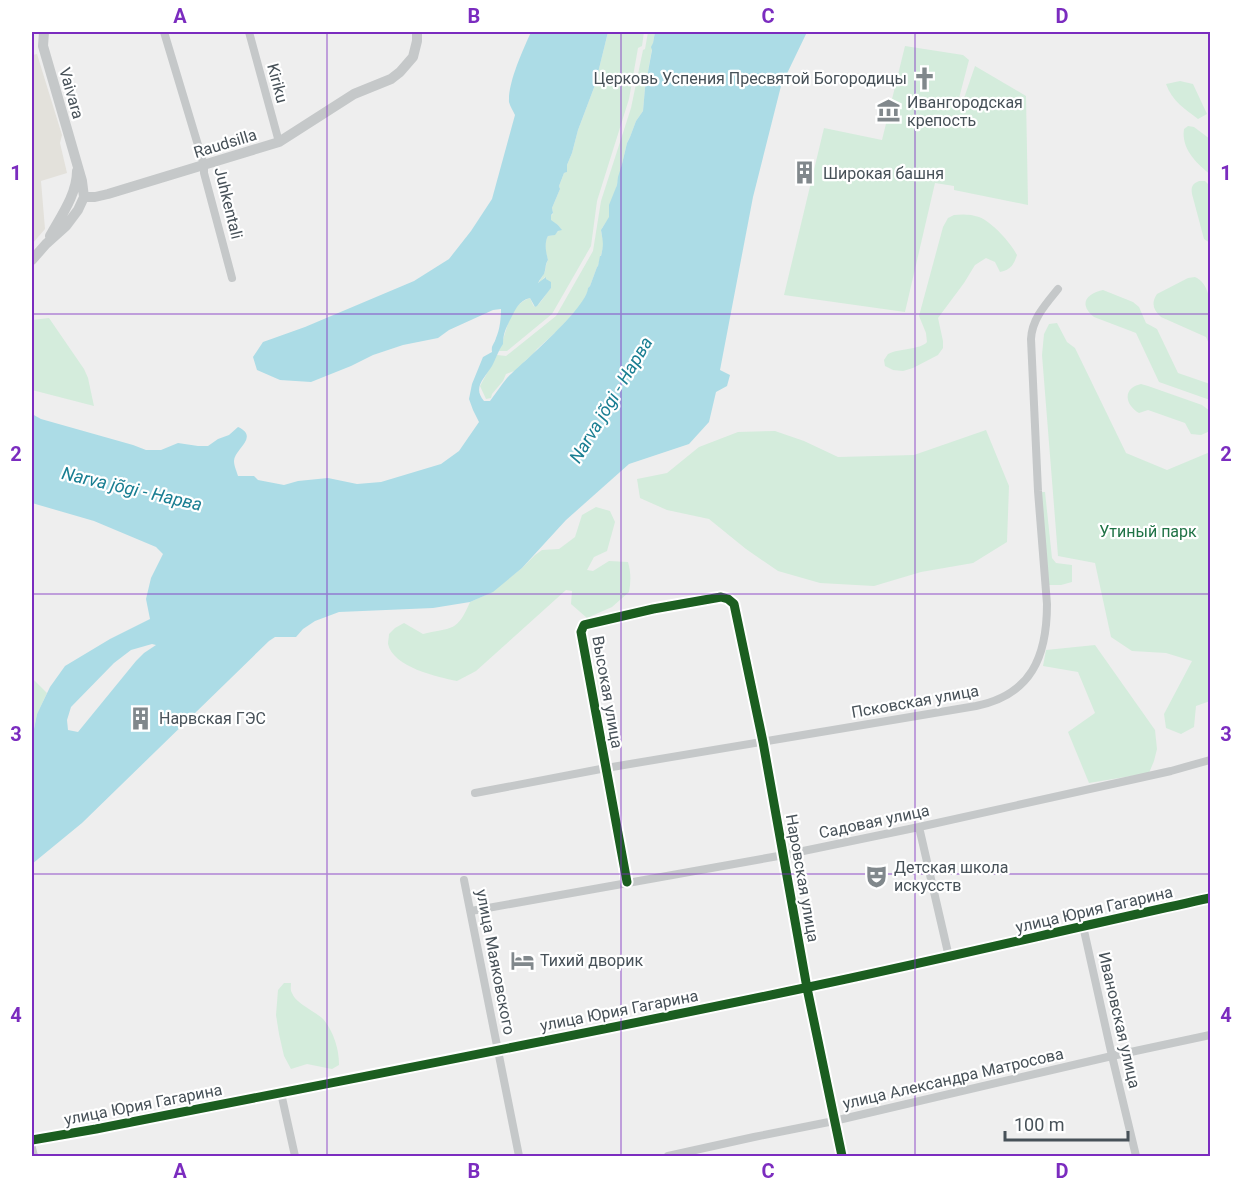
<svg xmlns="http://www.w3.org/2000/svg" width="1242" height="1188" font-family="Roboto,sans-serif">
<rect width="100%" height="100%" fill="#eee"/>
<path fill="#e3e1db" d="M37 54 62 135 60 143 67 173 41 181 45 229 32 244V55Z"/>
<path fill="#d4ecdc" d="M608 32H644L642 46 638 48 629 99 597 201 591 246 552 314 507 351H499C507 333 508 305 530 298L533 305 535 307C542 303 545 294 551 288L545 277 538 284C540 279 544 275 545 271 546 266 546 263 548 260 545 251 544 243 548 236L554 235 561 229 558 225 551 221V215L553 214 552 208 560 189 559 186 564 173 567 172V165L572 153 578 130 595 85Z
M648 32H655L645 88 643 111 636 121 630 137 627 143 609 218 602 228 601 232 604 244 598 266 597 267 590 286 588 288V291L581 305 557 331 537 349 533 354 525 361 517 370 506 374 503 381 492 394 491 398 486 399 480 386 497 355 506 356 556 316 593 251 601 201 631 108 643 50 645 49Z
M905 46 963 55 969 60 957 106 961 107 975 66 1026 96 1028 205 954 190V186L935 183 905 312 784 295 824 128 882 140Z
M1180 81 1193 84 1207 114 1198 119C1185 109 1172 101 1166 84Z
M1188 126 1194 127 1210 139V174C1196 163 1181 148 1184 129Z
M1199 181H1205L1210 186V243L1204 239 1192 194C1191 187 1192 184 1199 181Z
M954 215C962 214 971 214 979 217 992 222 1010 242 1017 255 1014 264 1011 270 1000 272L995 262 986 258 975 265 964 283 938 318 943 341V348L938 355 913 368 903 371 893 370 885 366 884 360 888 354C900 348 920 350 927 342L926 333 919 316 943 227 948 218Z
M1195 277C1216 286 1211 327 1210 346L1206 337 1161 317C1153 310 1151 303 1157 294L1188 278Z
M1103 290 1133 302 1139 307 1146 323 1157 329 1178 373 1210 384V400L1159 382 1136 333 1094 317C1079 305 1085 294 1103 290Z
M49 318 84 369 88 378 94 406 32 390V320Z
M1057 323 1067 342 1075 348 1126 453 1167 470 1210 452V701L1196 706 1194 727 1181 734 1166 728 1164 714 1192 661 1166 653 1132 651 1111 637 1095 563 1058 556 1042 355 1044 334 1049 324Z
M1141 384 1148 386 1202 405 1210 411V431L1201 435 1191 434 1185 423 1148 410 1139 413C1125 405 1122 388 1141 384Z
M986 430 1009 486 1007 542 973 563 921 572 874 586 820 583 778 571 746 549 709 519 667 510 640 498 637 479 667 473 699 447 738 432 775 431 804 441 838 457 914 455Z
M1041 492H1045L1052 558 1056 563 1072 565V582L1061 585H1049Z
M596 507 610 511 615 522 607 551 594 557 587 570 593 571 609 561 628 562C631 572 631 582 629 592L612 607 587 618 571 604 572 591 566 590 476 671 457 681C437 677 393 667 388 644 388 641 389 637 389 634L395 628 404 623 423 634C453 627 457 632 470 602L490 593 522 568 535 555 542 550 559 549 575 537 582 515Z
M1095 645 1155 730 1157 749 1154 761 1149 773 1089 783 1068 732 1095 713 1078 672 1043 666 1046 650Z
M32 679H33L47 693 37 714 32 739Z
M284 983H291C291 986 290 990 292 993 296 1004 317 1012 324 1020 334 1033 339 1049 339 1065L332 1069 307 1064 291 1069 284 1056 279 1034 276 1015 278 990Z"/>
<path fill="#acdce6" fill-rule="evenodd" d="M531 32H608L595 85 578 130 572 153 567 165V172L564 173 559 186 560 189 552 208 553 213 551 215V220L558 225 562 230 558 231 555 235 548 236C544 243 546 252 548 260 545 264 546 269 544 274 542 277 540 279 538 283L546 277V279L551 282V288L537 306 535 307 530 298C518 301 516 309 510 320 506 328 503 334 503 344 498 351 496 359 492 366 485 378 472 387 484 401H490C496 393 501 385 507 378 523 362 587 308 588 288L590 286 597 267 598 266 600 256H601C604 243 603 243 601 230L609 217V205L617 185 618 177 622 164 627 143 630 137 636 121 643 111 645 88 652 50 651 47 653 43 655 32H807L781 86 753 197 720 370 730 375 727 386 716 392 709 422 689 444 629 464 566 520 522 568 493 592 470 602 433 608 339 612 315 621 303 629 296 637H275L269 641 82 823 32 864V739L37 714 50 687 65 666 110 639 150 619 146 599 151 578 163 554 156 547 94 521 32 503V414L41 419 133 445 146 450H161L178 443 198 446H208L218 439 229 435 238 427C260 437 234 449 234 461 234 466 237 472 238 476H254L258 480 284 485 298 481 328 478 357 484 381 482 441 464 459 451 479 422 473 410 469 399 472 384 483 357 492 352C491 345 494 345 496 338 500 329 501 318 501 309L493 310 449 330 438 338 403 345 373 355 351 366 311 382 280 380 257 370 253 357 263 342 305 327 414 281 449 259 471 231 492 199 515 115C513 111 510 106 509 102 508 82 523 50 531 32ZM152 644 156 645 144 653 136 661 78 732 68 730 67 720 71 707 114 663 131 650Z"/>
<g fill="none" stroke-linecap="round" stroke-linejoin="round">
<path stroke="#c5c8c9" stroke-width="8" d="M164 32 204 165V173L232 278
M249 32 279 142
M475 793 606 768 976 706C1031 695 1047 657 1047 604L1038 491 1031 339C1032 319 1045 305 1058 289
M919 827 949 957
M464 880 519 1156
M627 882 581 632 584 625 653 609 721 597 728 599 734 604 763 742 807 988 842 1156
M471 911 784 855 919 827 1171 771 1210 760
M1083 926 1112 1056 1136 1156
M281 1093 295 1156
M32 1148 34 1156
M668 1156 754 1137 834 1121 1112 1056 1210 1035"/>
<path stroke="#c5c8c9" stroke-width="10" d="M84 197H95L108 194 279 142 354 94 391 79 400 72 413 57 417 41V32
M50 236C61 216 77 194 77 171
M32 260 46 244 66 226 78 210 84 197 82 181 43 46 44 32
M32 1140 96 1129C334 1082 572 1037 809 987 943 959 1076 927 1210 898"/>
<defs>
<path id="cycleway" d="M627 882 581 632 584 625 653 609 721 597 728 599 734 604 763 742 807 988 842 1156
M32 1140 96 1129C334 1082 572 1037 809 987 943 959 1076 927 1210 898"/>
</defs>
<use href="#cycleway" stroke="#fff" stroke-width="13"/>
<use href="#cycleway" stroke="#1b5e20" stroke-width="9"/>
</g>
<path fill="none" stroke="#7b2cbf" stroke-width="1.5" stroke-opacity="0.55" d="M327 32V1156M621 32V1156M915 32V1156M32 314H1210M32 594H1210M32 874H1210"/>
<defs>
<symbol id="church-bare" viewBox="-9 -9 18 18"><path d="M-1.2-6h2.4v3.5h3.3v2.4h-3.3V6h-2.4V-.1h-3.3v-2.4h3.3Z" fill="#81888c" stroke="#fff" stroke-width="2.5" paint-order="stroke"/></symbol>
<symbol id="museum-bare" viewBox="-9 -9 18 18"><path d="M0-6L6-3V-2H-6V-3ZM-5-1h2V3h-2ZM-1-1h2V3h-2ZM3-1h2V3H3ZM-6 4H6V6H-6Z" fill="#81888c" stroke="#fff" stroke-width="2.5" paint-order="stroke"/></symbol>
<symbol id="building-bare" viewBox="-9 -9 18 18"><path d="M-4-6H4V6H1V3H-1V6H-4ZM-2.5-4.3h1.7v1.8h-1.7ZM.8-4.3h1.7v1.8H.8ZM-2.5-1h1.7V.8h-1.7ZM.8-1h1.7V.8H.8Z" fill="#81888c" stroke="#fff" stroke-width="2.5" paint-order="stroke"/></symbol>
<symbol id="theatre-bare" viewBox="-9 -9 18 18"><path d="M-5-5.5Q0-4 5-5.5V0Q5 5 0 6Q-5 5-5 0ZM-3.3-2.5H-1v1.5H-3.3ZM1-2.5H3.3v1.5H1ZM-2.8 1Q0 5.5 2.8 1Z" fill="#81888c" stroke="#fff" stroke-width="2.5" paint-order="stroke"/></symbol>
<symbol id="hotel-bare" viewBox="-9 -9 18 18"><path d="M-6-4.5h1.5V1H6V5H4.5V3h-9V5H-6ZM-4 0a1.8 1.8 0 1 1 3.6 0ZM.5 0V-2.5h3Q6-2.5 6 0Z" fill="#81888c" stroke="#fff" stroke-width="2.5" paint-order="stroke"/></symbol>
</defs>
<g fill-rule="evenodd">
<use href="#church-bare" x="908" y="62" width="33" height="33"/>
<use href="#museum-bare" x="872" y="94" width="33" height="33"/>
<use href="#building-bare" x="788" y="156" width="33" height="33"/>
<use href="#building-bare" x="124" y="702" width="33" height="33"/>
<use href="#theatre-bare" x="860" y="860" width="33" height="33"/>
<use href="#hotel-bare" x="506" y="944" width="33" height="33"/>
</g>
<g text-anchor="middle" stroke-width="4.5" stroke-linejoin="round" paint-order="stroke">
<g font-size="16" fill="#475158" stroke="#fff" text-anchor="start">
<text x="907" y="84" text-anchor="end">Церковь Успения Пресвятой Богородицы</text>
<text x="907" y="108">Ивангородская<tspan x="907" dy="18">крепость</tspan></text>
<text x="823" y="179">Широкая башня</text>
<text x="159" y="724">Нарвская ГЭС</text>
<text x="894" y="873">Детская школа<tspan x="894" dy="18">искусств</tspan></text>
<text x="540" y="966">Тихий дворик</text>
</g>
<g font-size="16" fill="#475158" stroke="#fff">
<text transform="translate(278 83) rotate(75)" y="6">Kiriku</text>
<text transform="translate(72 93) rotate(74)" y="6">Vaivara</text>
<text transform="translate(225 143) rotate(-17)" y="6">Raudsilla</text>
<text transform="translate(229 203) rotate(76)" y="6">Juhkentali</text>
<text transform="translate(608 692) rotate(80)" y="6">Высокая улица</text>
<text transform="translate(915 701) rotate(-10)" y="6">Псковская улица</text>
<text transform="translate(874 821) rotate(-12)" y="6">Садовая улица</text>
<text transform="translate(803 878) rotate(80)" y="6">Наровская улица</text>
<text transform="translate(1094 909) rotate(-13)" y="6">улица Юрия Гагарина</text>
<text transform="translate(496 962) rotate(79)" y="6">улица Маяковского</text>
<text transform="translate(619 1010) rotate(-11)" y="6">улица Юрия Гагарина</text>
<text transform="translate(1120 1020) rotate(77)" y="6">Ивановская улица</text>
<text transform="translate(953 1078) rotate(-13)" y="6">улица Александра Матросова</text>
<text transform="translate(143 1104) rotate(-11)" y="6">улица Юрия Гагарина</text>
</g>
<g font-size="16" fill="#1f7245" stroke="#fff">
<text x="1148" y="537">Утиный парк</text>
</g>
<g font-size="18" font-style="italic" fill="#197e92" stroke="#fff">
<text transform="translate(611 400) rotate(-59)" y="6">Narva jõgi - Нарва</text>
<text transform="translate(132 489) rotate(13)" y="6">Narva jõgi - Нарва</text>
</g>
</g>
<rect width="1242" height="1188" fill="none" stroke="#ffffff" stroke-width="66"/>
<path d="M1005 1131v9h123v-9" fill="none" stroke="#475158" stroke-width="3"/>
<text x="1014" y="1131" font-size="18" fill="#475158" stroke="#ffffff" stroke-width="4.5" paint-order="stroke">100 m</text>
<rect x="33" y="33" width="1176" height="1122" fill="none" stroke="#7b2cbf" stroke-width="2"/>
<g font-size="20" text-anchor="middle" font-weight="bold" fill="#7b2cbf">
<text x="180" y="23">A</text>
<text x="474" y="23">B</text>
<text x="768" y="23">C</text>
<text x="1062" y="23">D</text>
<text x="16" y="180">1</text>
<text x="1226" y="180">1</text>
<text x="16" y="461">2</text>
<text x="1226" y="461">2</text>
<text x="16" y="741">3</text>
<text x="1226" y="741">3</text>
<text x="16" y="1022">4</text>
<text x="1226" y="1022">4</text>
<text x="180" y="1178">A</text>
<text x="474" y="1178">B</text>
<text x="768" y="1178">C</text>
<text x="1062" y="1178">D</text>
</g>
</svg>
